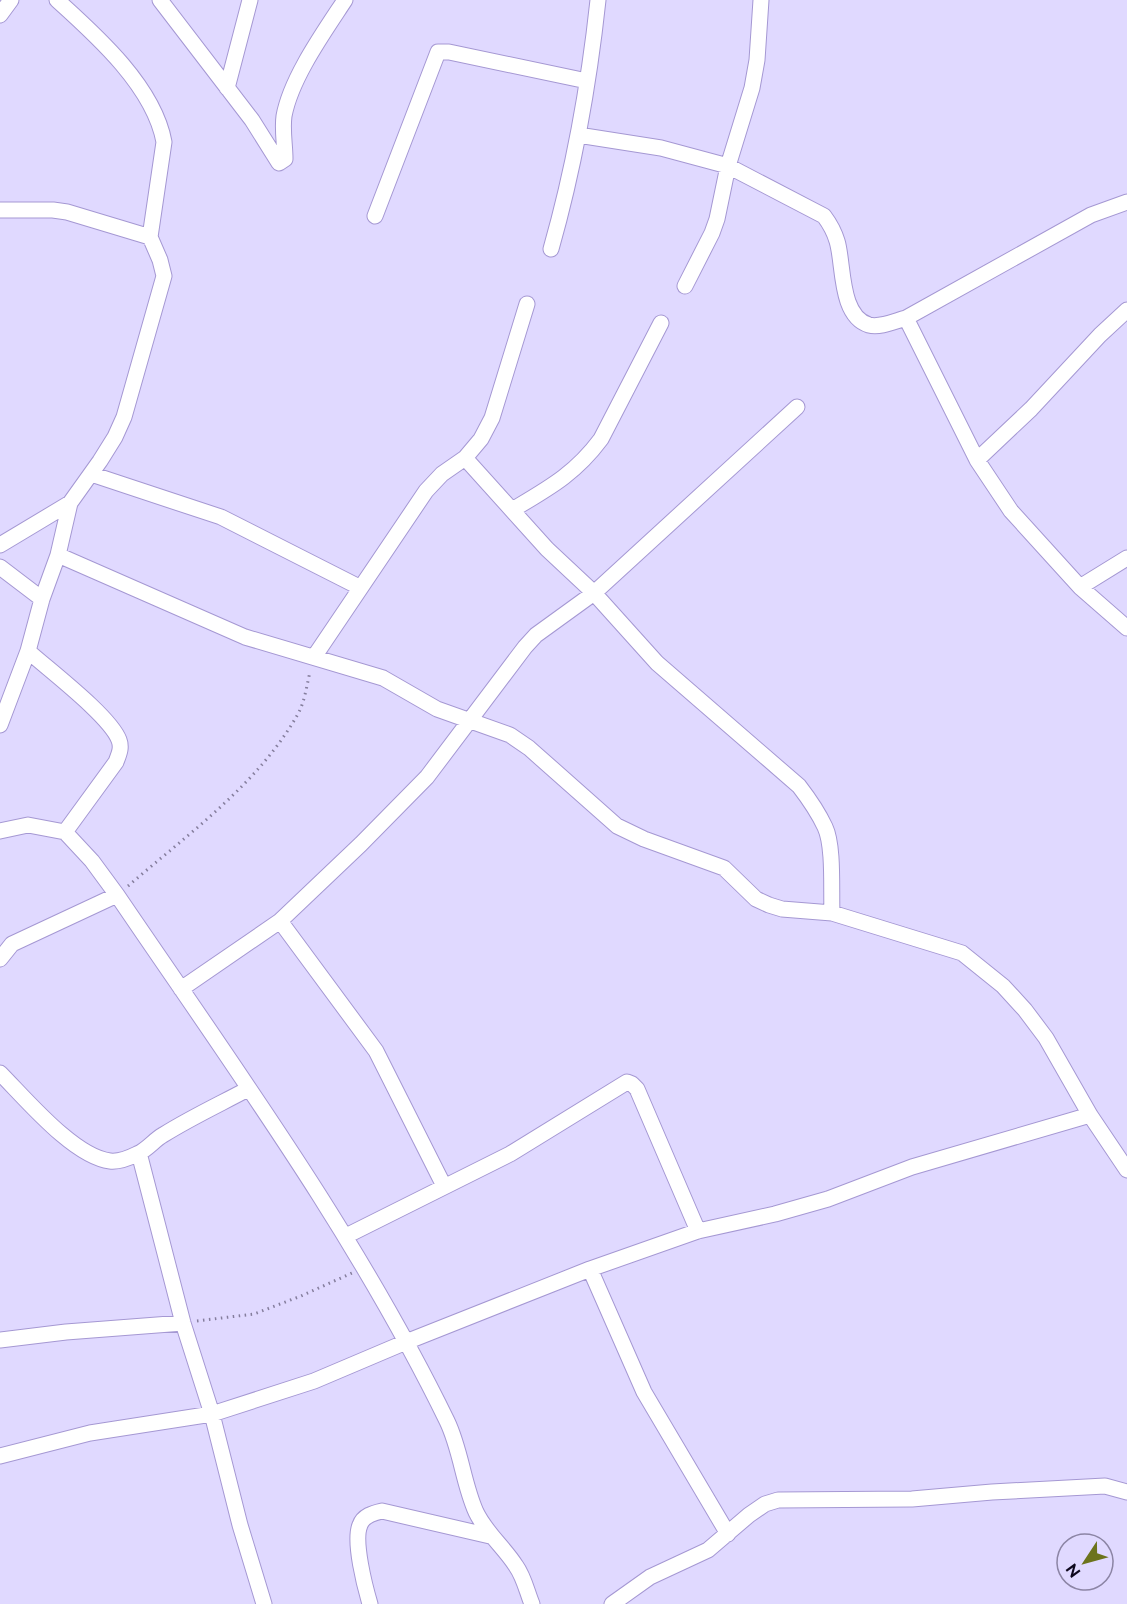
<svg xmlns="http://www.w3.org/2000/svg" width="1127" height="1604" font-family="Raleway,sans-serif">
<rect width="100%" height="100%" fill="#e0d9ff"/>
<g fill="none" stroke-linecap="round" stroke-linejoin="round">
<defs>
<path id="minor" d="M57 0C97 36 154 87 164 142L150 237
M160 0 252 120 279 163 285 159C285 145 282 130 284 116 291 78 324 32 345 0
M0 15 11 0
M227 88 250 0
M578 135 661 148 728 166 824 216C830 224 834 231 837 241 844 263 839 316 869 325 880 328 895 321 906 318L1091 215 1127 202
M0 210H53L67 212 150 237 160 260 164 276 124 417 115 437 100 461 70 503 58 555 42 599 28 651 0 725
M375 216 438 52H449L587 81
M551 249C574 168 589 84 598 0
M685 286 712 233 717 219 728 166 752 88 757 60 761 0
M906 318 977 460 1011 511 1080 587 1127 628
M465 458 547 549 594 593 657 663 799 786C809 799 818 812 825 827 834 846 831 890 832 913
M977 460 1031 409 1100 335 1127 310
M91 474 221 517 359 587
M512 510C549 488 575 474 601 439L661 323
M0 545 70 503
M58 555 245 637 383 678 437 709 510 735 529 748 617 826 644 839 724 868 756 899 769 905 782 909 832 913 962 953 1003 986 1025 1010 1046 1038 1090 1115 1127 1170
M0 567 42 599
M1080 587 1127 558
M314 657 426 491 442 474 465 458 481 439 492 418 527 304
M0 831 28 825 65 832 116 762C119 754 122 748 119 740 110 716 49 670 28 651
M65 832 92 861 117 895C233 1066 356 1234 447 1421 461 1450 463 1483 476 1512 486 1533 504 1547 516 1566 524 1577 527 1592 532 1604
M280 921 376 1051 444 1186
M0 959 12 944 117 895
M181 989 280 921 361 844 427 777 525 647 536 635 594 593 797 407
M0 1073C25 1098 74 1157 110 1161 119 1162 129 1158 137 1154 147 1150 154 1140 163 1135 190 1118 220 1104 248 1089
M139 1153 183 1323 212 1414 240 1525 264 1604
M346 1236 510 1154 627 1082 632 1084 637 1089 698 1231
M590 1269 644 1392 728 1534
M0 1340 66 1332 183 1323
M0 1456 90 1433 212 1414 314 1381 406 1342 590 1269 698 1231 775 1214 828 1199 912 1167 1090 1115
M370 1604C365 1587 353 1541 360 1525 363 1516 373 1513 382 1511L490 1536
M612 1604 650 1577 708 1550 749 1515 765 1504 778 1500 912 1499 992 1492 1105 1486 1127 1492"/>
</defs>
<use href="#minor" stroke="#a598d3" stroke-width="17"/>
<path stroke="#857e9d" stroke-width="3" stroke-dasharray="1.5 4.5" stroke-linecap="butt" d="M128 886C188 834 260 783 299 712 305 700 307 684 310 672
M197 1321 254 1314 301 1296 352 1273"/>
<use href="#minor" stroke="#fff" stroke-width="15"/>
</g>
<g transform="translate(1085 1562) rotate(234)"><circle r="28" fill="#e0d9ff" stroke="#8c85a5" stroke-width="1.5"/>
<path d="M0-4.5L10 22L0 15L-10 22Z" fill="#6c731c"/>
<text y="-9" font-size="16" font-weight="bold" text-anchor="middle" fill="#0e081d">N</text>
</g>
</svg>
